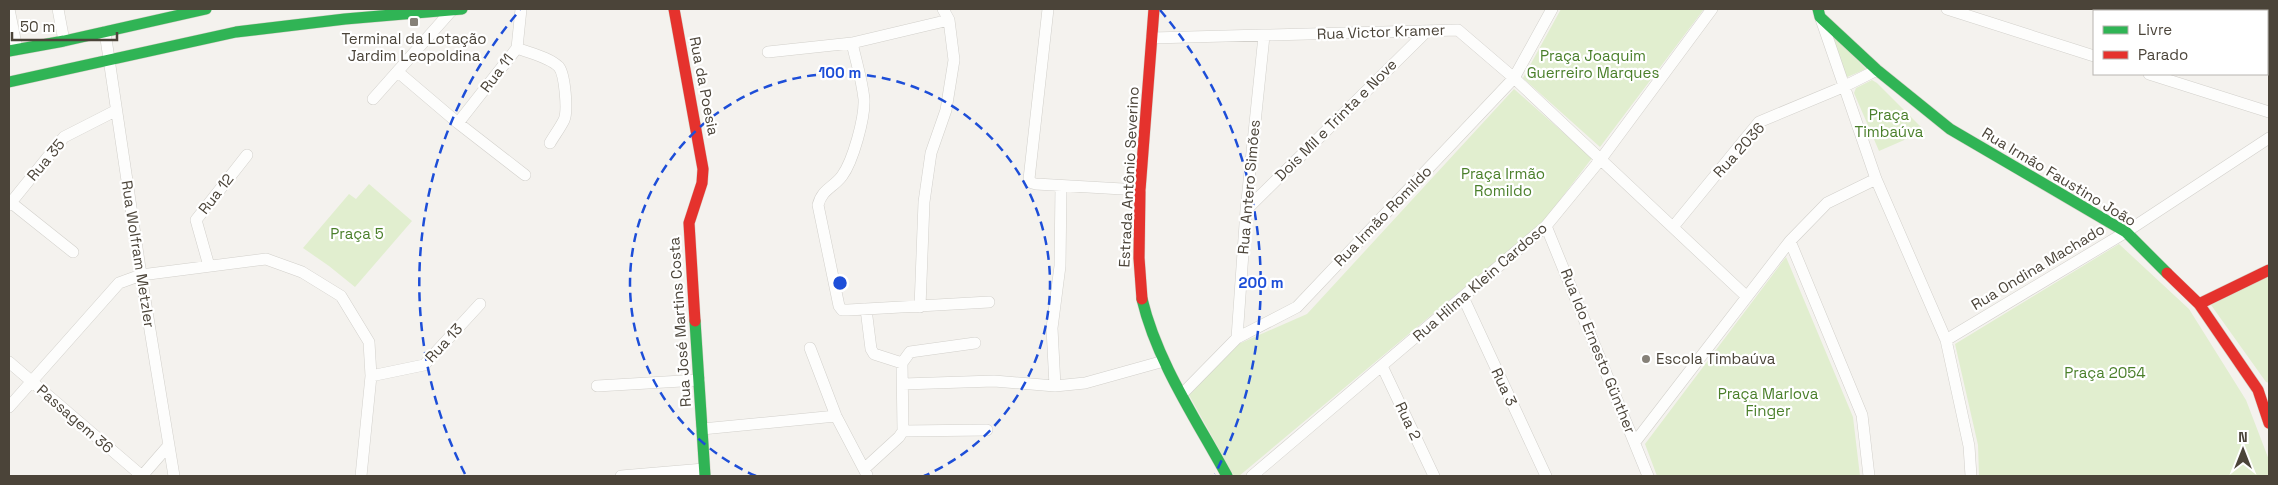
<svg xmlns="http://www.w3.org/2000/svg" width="2278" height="485" font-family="'Space Grotesk',sans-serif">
<rect width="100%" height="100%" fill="#f4f2ee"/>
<path fill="#e1eecf" d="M1561 9H1704L1600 147 1523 78Z
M1830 32 1866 69 1845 78Z
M1872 80 1877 83 1925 131 1879 151 1854 93 1856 88Z
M1514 89 1592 158 1544 221 1239 476H1234L1189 395 1234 346 1307 314Z
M369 184 412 221 355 287 329 266 303 248 349 194 356 199Z
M2119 244 2189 309 2246 400 2269 460V476H1979L1978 445 1955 344Z
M1786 257 1853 417 1860 476H1657L1645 444Z
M2269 276V383L2266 382 2211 305Z"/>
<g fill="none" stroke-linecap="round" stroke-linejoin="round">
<defs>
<path id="street" d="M9 9 17 49
M58 9 64 41
M1048 9 1029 179 1032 183 1036 184 1140 190
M1947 9 2094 56
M1821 19 1876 179 1946 340 1969 446 1971 476
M105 32 141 275 174 476
M1152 38 1458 30 1514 78 1746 296
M852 43C856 61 862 80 864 99 865 118 853 161 842 176 833 188 822 189 818 205L839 306 842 310H848L989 302
M517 48C529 53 549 57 559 67 565 75 568 111 564 120 560 128 554 136 550 143
M768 52 852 43 949 20
M398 72 458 123 525 175
M2149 74 2269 112
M373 99 452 10
M458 123 517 48 521 9
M9 201 73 252
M9 205 64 137 115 111
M1246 210 1427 31
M1546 226 1648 476
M1673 227 1759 122 1843 87 1877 70
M1790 241 1862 415 1869 476
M209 266 196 220 247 155
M1463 297 1546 476
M920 307 924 202 931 153 946 110 954 60 949 20 943 9
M866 309 871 349 874 354 902 363
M1237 338 1246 210 1264 36
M1946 340 2126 232 2269 138
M810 348 836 416 867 475
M9 362 142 476 169 445
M1382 366 1434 476
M371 376 424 365 480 304
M903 384 994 381 1055 386 1085 383 1164 361
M597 386 699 380
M1055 386 1052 328 1060 266 1061 186
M1183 393 1237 338 1297 307 1514 78 1552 9
M9 407 119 283 141 275 266 259 302 272 341 296 369 342 371 376 361 476
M702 429 836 416
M903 431 987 430
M1635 442 1790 241 1827 203 1876 179
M864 469 899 437 903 431 902 363 910 352 975 343
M621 476 704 469
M1252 476 1546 226 1601 159 1712 9"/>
<path id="fast" d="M1818 9 1820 17 1877 70 1950 129 2126 232 2167 273
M9 51 64 41 206 9
M9 82 236 32 345 19 462 9
M1142 299C1157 362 1196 419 1227 476
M695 321 705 476"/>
<path id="jam" d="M674 9 703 169 702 183 689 223 695 321
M2167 273 2199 304 2258 390 2269 423
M1142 299 1139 258 1140 190 1154 9
M2199 304 2269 270"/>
</defs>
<use href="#street" stroke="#d2d0cb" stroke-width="12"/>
<use href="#fast" stroke="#d3cfc5" stroke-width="12"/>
<use href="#jam" stroke="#d3cfc5" stroke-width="12"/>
<use href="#street" stroke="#fdfdfc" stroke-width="11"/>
<use href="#fast" stroke="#30b455" stroke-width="11"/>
<use href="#jam" stroke="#e5322d" stroke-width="11"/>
</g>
<g fill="none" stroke="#1d4ed8" stroke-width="2.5" stroke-dasharray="9 6">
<path d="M756 476A210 210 0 1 1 924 476"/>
<path d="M465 474A421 421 0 0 1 520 10M1160 10A421 421 0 0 1 1215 474"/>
</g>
<g fill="#868178" stroke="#fff" stroke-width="2">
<rect x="409" y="17" width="10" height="10" rx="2.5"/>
<circle cx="1646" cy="359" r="5"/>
</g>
<g text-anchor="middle" stroke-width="4.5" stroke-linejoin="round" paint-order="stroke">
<g font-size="15" fill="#4b4439" stroke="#fff">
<text transform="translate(1381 32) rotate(-2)" y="5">Rua Victor Kramer</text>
<text transform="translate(497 73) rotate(-53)" y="5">Rua 11</text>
<text transform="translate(704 86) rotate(79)" y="5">Rua da Poesia</text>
<text transform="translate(1336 120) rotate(-45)" y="5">Dois Mil e Trinta e Nove</text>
<text transform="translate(1739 150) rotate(-48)" y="5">Rua 2036</text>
<text transform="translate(46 160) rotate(-50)" y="5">Rua 35</text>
<text transform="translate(1129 177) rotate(-87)" y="5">Estrada Antônio Severino</text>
<text transform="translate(2059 177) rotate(31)" y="5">Rua Irmão Faustino João</text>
<text transform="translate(1249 187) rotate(-85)" y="5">Rua Antero Simões</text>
<text transform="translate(216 194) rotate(-52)" y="5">Rua 12</text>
<text transform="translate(1383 216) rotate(-46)" y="5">Rua Irmão Romildo</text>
<text transform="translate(138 254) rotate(81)" y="5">Rua Wolfram Metzler</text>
<text transform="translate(2038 267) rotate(-31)" y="5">Rua Ondina Machado</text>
<text transform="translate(1480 282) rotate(-41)" y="5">Rua Hilma Klein Cardoso</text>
<text transform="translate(680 322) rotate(-94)" y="5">Rua José Martins Costa</text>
<text transform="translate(444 343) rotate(-47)" y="5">Rua 13</text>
<text transform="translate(1598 351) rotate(68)" y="5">Rua Ido Ernesto Günther</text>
<text transform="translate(1504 387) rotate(65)" y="5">Rua 3</text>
<text transform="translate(75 419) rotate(41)" y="5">Passagem 36</text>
<text transform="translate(1408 421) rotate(65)" y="5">Rua 2</text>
</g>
<g font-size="15" fill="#4b4439" stroke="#fff">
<text x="414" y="44">Terminal da Lotação<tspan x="414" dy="17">Jardim Leopoldina</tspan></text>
<text x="1656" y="364" text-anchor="start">Escola Timbaúva</text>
</g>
<g font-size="15" fill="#4a7f2a" stroke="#fff">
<text x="1593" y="61">Praça Joaquim<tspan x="1593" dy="17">Guerreiro Marques</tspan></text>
<text x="1889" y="120">Praça<tspan x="1889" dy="17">Timbaúva</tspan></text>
<text x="1503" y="179">Praça Irmão<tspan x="1503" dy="17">Romildo</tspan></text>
<text x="357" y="239">Praça 5</text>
<text x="2105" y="378">Praça 2054</text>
<text x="1768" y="399">Praça Marlova<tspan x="1768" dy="17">Finger</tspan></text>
</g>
</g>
<circle cx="840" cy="283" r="8" fill="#1d4ed8" stroke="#fff" stroke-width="2.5"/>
<g font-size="15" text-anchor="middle" font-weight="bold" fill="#1d4ed8" stroke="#fff" stroke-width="4.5" stroke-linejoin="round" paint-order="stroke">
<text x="840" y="78">100 m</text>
<text x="1261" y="288">200 m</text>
</g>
<rect width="2278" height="485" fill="none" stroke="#4b4439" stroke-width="20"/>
<rect x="2093" y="10" width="175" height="65" fill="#ffffff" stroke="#b7b4b0"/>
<rect x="2103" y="26" width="25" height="8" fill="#30b455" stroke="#b7b4b0"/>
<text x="2138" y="35" font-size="15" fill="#4b4439">Livre</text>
<rect x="2103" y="51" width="25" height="8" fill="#e5322d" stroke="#b7b4b0"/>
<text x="2138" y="60" font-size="15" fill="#4b4439">Parado</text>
<g transform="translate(2243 450)" stroke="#ffffff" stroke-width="4" paint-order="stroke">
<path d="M0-4L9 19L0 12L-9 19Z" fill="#4b4439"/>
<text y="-8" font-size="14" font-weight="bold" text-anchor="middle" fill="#4b4439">N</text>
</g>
<path d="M12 32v8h105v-8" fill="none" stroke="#4b4439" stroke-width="2.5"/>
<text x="20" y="32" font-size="15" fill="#4b4439" stroke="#ffffff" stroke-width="4" paint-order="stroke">50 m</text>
</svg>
